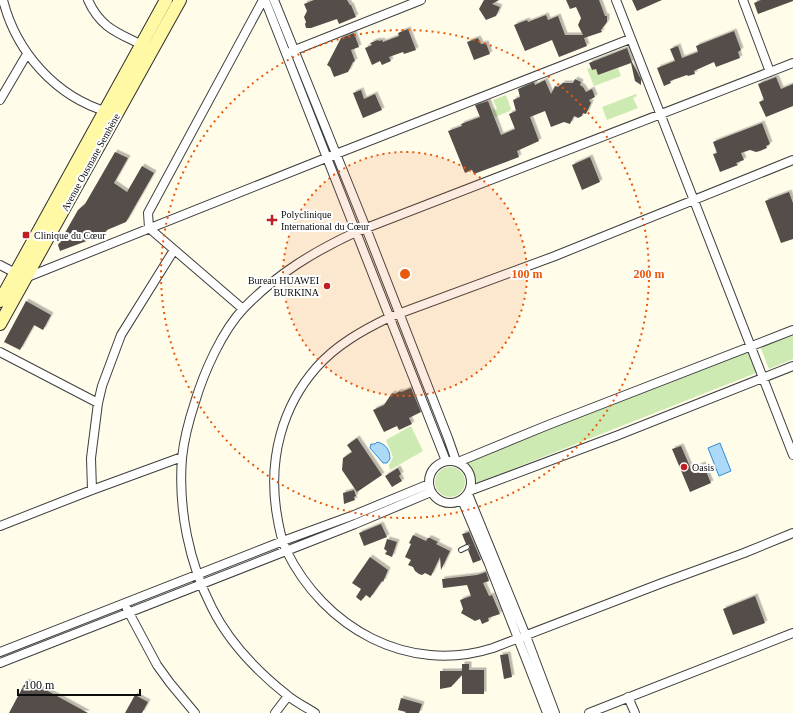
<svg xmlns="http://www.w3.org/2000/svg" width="793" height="713" font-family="Georgia,serif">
<defs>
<filter id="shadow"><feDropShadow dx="2.5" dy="-2.5" stdDeviation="0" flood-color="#0004"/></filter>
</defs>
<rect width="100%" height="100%" fill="#fffcea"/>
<path fill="#ceeab3" d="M591 68 592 70 596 69 598 75 618 68 621 76 594 86 587 69Z
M636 94 637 96 633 98 638 108 607 120 602 107Z
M506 95 511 109 510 111 495 117 492 109 494 108 495 110 497 109 493 100Z
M793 333V359L769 369 760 346Z
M748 349 756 373 477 483 467 460Z
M411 426 423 451 390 470 389 465 393 457 386 440Z
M435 482a15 15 0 1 1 30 0a15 15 0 1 1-30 0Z"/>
<path fill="#add9f8" stroke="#318cd2" d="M377 442C386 444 390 450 390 459L387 463H383L370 448 371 444H375Z
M720 443 731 471 719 476 708 448Z"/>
<path fill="#554d48" filter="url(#shadow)" d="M314 0H347L350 5H351L356 17 339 24 337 19 311 28H306L305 24 306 22 304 17 307 11 304 4Z
M484 0H499L492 4 500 7 496 16 486 20 479 9Z
M566 0H599L605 16H607V22L601 30 602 32 584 38 587 46 559 57 552 40 525 51 514 25 527 20 528 22 546 15 548 20 558 16 565 35H583L578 25 581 18 576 7 570 9Z
M632 0H662L637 11Z
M761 0H793V1L758 14 754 3Z
M408 29 416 50 404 54 403 52 389 57 391 61 382 65 380 61 372 65 365 48 372 45 370 43 378 40 379 41 382 40 383 42 399 36 398 33Z
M734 31 741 50 738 52 740 58 716 67 714 62 694 71 695 74 688 76 687 75 670 81 671 83 664 86 657 68 675 61 670 49 678 46 682 58 698 52 696 46Z
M354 33 359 47 351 50 355 61 353 62 348 72 334 77 330 67 327 65 341 38Z
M478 38 481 44 486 43 490 54 474 60 467 42Z
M627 48 632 62 641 79V85L635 81 631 63 598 75 596 69 592 70 589 63Z
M776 77 781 89 793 84V106L766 117 759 102 764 100 758 84Z
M575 79 581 82 580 85 583 87 586 92 592 89 595 97 589 100 591 103 586 114 583 113 582 116 578 118 574 116 570 124 564 122 551 127 545 111 530 117 539 141 517 151 519 157 474 174 472 170 465 173 448 131 462 126 461 124 480 117 475 105 488 101 501 135 515 129 509 114 516 111 513 100 520 97 518 89 534 82 535 85 545 80 551 94 555 86 558 87 563 83H573Z
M361 90 364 99 375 94 382 110 363 118 353 93Z
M762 123 770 144 766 146 767 148 760 151 756 152 750 150 741 153 744 160 736 163 738 165 720 172 713 154 717 153 713 142Z
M115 152 128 158 114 183 127 192 142 166 154 173 126 222 107 230 104 234 100 236 60 251 58 245 78 210 85 204Z
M590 157 600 182 582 190 572 165Z
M789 192 793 203V239L781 243 765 201Z
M26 301 51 315 43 330 34 325 20 350 4 342Z
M411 388 421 412 409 418 412 424 399 430 397 426 384 432 373 410 384 405 392 393 395 394 400 391 401 392Z
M357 438 382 475 357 492 342 470 343 458 352 452 347 445Z
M681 446 691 469 703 464 711 483 690 492 672 449Z
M398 468 401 474 399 476 402 481 392 487 385 476Z
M354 490 356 496 354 497 355 500 344 504 343 493Z
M381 524 387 537 364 546 359 533Z
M469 532 481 560 473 563 468 550 470 549V546L469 544H466L462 534Z
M413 535 426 541 428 538H430L438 542 436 544 450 551 441 570 440 557 431 576 425 573 422 575 419 574 415 571 413 567 408 565 411 560 405 557 411 544 409 543Z
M387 539 397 542 392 557 385 554 387 551 384 549Z
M370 557 388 570 383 582 382 581 370 598 366 595 361 601 356 597 361 589 352 583Z
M486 572 489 581 483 583 489 596 492 595 500 614 488 618 489 621 482 624 480 619 475 621 461 613 463 609 460 600 471 596 467 585 443 588 442 579 477 575Z
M755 596 765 623 733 635 723 609Z
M508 654 512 677 504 679 500 655Z
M462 664H469V670H484V694H462V675L451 687 440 689V671H462Z
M26 681 45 691 46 690 88 713H9Z
M135 695 148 702 142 713H125Z
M401 698 422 704 419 713H405L406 712 398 710Z"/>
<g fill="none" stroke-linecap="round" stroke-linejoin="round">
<defs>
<path id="service" d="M461 550 467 547"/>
<path id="minor" d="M3 0C16 52 56 97 108 112
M88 0C102 32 124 34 151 50
M265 0 446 461
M274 0 366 228 448 438 456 461
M616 0 793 455
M743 0 770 72
M290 52 421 0
M0 100 27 54
M793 160 555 256 390 317C363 330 336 345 316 368 282 407 269 458 276 509 278 522 280 537 286 550 324 628 408 675 493 648L662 583 744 553 793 533
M0 265 25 278 336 154 630 39
M243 309 149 228 148 213 263 0
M0 352 98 403
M429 482a21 21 0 1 1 42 0a21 21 0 1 1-42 0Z
M458 462 548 425 793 330
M92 490 91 458 98 403 102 386 121 335 174 250
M469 491 616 436 793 366
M468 494 526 636 555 713
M462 500 489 564 547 713
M0 526 92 490 182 457
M127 609 157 665 170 683 195 713
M0 652 283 541 354 515 429 484
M0 663 355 524 431 492
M628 697 635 713
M275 713 288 696
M315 713C306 707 295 702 287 695 258 672 229 642 212 608 189 563 178 509 182 458 184 439 189 420 195 402 204 372 222 331 244 308 277 274 313 252 356 232L793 63
M589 713 793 633"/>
<path id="secondary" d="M0 301 166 0
M0 324 180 0"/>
</defs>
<use href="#service" stroke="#3f3f3f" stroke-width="6"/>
<use href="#minor" stroke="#3f3f3f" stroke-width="10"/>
<use href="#secondary" stroke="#2e2e2e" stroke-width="14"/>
<use href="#service" stroke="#fff" stroke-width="4"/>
<use href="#minor" stroke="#fff" stroke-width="8"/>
<use href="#secondary" stroke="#fff8a5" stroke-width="12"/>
</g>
<circle cx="405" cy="274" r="122" fill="#e8590c" fill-opacity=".12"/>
<g fill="none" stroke="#e8590c" stroke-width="2" stroke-dasharray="2 4">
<circle cx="405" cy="274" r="122"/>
<circle cx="405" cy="274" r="244"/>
</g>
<g fill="#c01f21" stroke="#fff" stroke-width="1.5">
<path d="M270 214h4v4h4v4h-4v4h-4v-4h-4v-4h4z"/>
<rect x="22" y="231" width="8" height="8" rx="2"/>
<circle cx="327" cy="286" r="4"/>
<circle cx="684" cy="467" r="4"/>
</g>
<g text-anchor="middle" stroke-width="4" stroke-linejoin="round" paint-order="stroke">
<g font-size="10" fill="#0c0c0c" stroke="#fff">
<text transform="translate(90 162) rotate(-61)" y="4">Avenue Ousmane Sembène</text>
</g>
<g font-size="10" fill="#0c0c0c" stroke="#fff" text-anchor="start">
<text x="281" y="218">Polyclinique<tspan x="281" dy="12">International du Cœur</tspan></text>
<text x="34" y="239">Clinique du Cœur</text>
<text x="319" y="284" text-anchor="end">Bureau HUAWEI<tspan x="319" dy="12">BURKINA</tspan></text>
<text x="692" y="471">Oasis</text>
</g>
</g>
<circle cx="405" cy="274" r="6" fill="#e8590c" stroke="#fff" stroke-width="2"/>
<g font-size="12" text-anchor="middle" font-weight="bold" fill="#e8590c" stroke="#fff" stroke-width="4" stroke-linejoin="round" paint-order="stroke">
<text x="527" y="278">100 m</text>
<text x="649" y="278">200 m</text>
</g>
<path d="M18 689v6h122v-6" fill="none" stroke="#0c0c0c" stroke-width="2"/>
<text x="24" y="689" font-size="12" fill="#0c0c0c" stroke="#ffffff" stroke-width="3" paint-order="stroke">100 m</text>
</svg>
